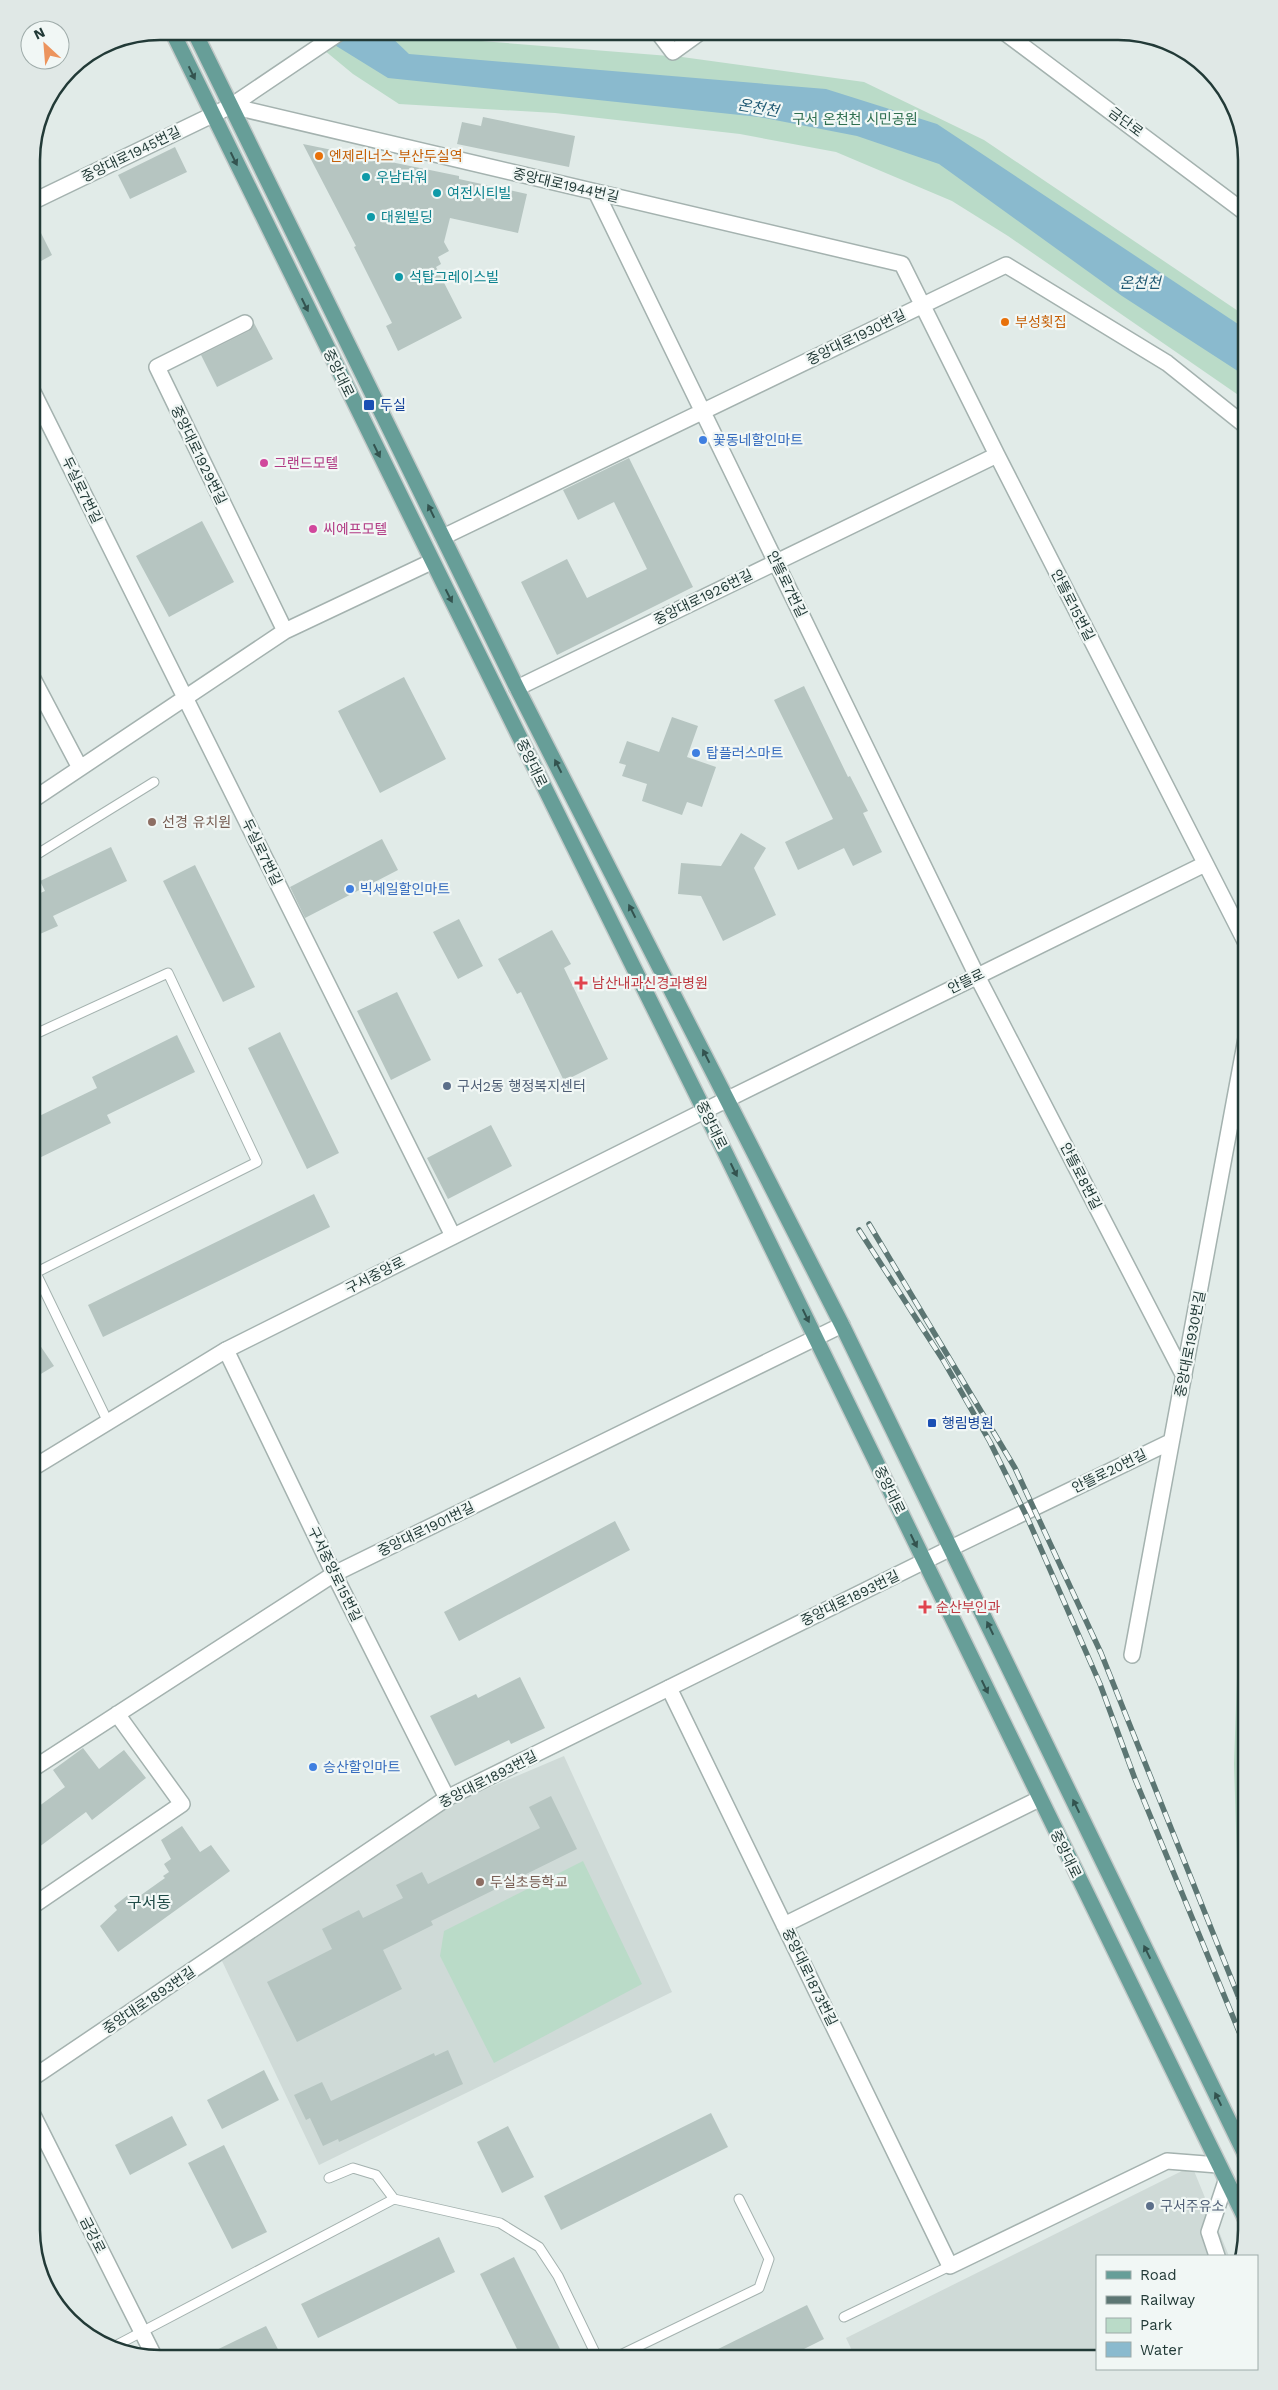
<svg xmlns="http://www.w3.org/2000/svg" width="1278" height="2390" font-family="'Work Sans','Noto Sans KR',sans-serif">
<rect width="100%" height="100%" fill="#e1ebe8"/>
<path fill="#cfdad7" d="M564 1756 672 1992 319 2165 222 1961 455 1802Z
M1192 2166 1229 2256H1097V2359H856L846 2338Z"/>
<path fill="#badbc8" d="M301 31H400L405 35 682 57 864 82 984 140 1247 317V401L1008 236 952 201 836 152 740 134 555 113 399 104 353 74Z
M1247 1574V1897L1237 1859 1234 1764 1237 1678Z
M583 1861 642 1984 494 2063 440 1956 444 1931Z"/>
<path fill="#8abace" d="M312 31H385L409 54 826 89 937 124 1247 330V377L1122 296 939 164 857 136 759 117 388 78Z"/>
<path fill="#b6c5c1" d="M483 117 575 136 569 167 457 144 462 122 481 126Z
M303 144 459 176V179L527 194 518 233 450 218 444 242 449 251 438 257 441 264 436 267 462 318 398 351 386 326 392 323 354 247 356 246Z
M175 147 187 172 130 199 118 175Z
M32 215 52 255 32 266Z
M254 323 273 359 217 387 201 355 249 331Z
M629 458 693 587 557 655 521 582 567 559 587 598 647 569 614 502 578 520 563 490Z
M202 521 234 582 169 617 136 556Z
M404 677 446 759 380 793 338 711Z
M804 686 848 777 850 776 868 811 863 813 882 852 853 866 844 848 798 870 785 842 833 819 774 700Z
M672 717 698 726 687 757 716 767 702 807 687 802 682 815 642 801 647 784 622 776 626 765 619 763 627 741 659 752Z
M741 833 766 848 754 868 776 915 723 941 701 896 678 894 681 863 721 866Z
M382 839 398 870 305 918 290 887Z
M111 847 127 881 53 916 58 926 31 938V897L45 891 40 881Z
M195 865 255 987 223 1002 163 881Z
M459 919 483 966 458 979 433 932Z
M552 930 571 964 564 968 608 1059 564 1081 521 992 517 994 498 959Z
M397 992 431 1060 391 1080 357 1011Z
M280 1032 339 1153 307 1169 248 1048Z
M177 1035 195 1072 107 1115 111 1123 31 1162V1120L97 1088 92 1077Z
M491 1125 512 1166 448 1199 427 1158Z
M314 1194 330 1227 103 1337 88 1305Z
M31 1332 54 1366 31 1380Z
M615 1521 630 1550 459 1641 444 1612Z
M520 1677 545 1728 511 1744 509 1740 455 1766 430 1716 476 1694 478 1698Z
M83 1748 99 1769 124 1750 146 1778 92 1820 86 1812 31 1853V1812L65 1787 53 1770Z
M551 1796 577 1849 431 1921 433 1925 383 1950 402 1989 297 2042 267 1982 332 1949 322 1929 359 1910 363 1918 403 1898 396 1885 422 1872 428 1884 540 1828 529 1807Z
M182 1826 200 1852 211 1845 230 1871 118 1952 100 1926 117 1910 114 1906 128 1895 134 1900 165 1878 163 1876 169 1872 164 1864 171 1859 161 1840Z
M448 2050 463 2084 339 2142 338 2139 323 2146 310 2118 306 2120 294 2095 322 2082 331 2101 434 2053 435 2056Z
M264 2070 279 2100 222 2129 207 2100Z
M711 2113 728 2147 561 2230 544 2196Z
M172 2116 187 2145 130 2175 115 2145Z
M508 2126 534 2177 502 2193 477 2142Z
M224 2145 267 2232 232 2249 188 2163Z
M439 2237 455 2272 318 2338 301 2304Z
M514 2257 565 2359H522L480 2274Z
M807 2305 824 2339 784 2359H698Z
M266 2326 283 2359 200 2358Z"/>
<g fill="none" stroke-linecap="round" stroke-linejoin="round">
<defs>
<path id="service" d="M31 858 154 782
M31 1263 108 1422
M31 1275 257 1162 168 973 31 1036
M394 2199 500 2223 539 2247 558 2276 598 2359
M844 2317 950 2266
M115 2346 394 2199 376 2175 353 2168 329 2178
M612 2359 759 2288 769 2259 739 2199"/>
<path id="minor" d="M657 31 673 52 702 31
M231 106 902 264 997 455 1247 945
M596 192 977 976 1184 1376
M32 202 231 106 342 31
M245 323 157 367 285 631
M31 388 453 1236
M443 537 1006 265 1167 363 1247 427
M31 675 80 768
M517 688 997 455
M31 801 285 631 431 562
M728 1099 1205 864
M226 1350 334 1574 447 1798
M951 1548 1170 1442
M1132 1655 1247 1033
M669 1688 950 2266 1167 2161 1218 2165
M31 1770 334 1574 842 1325
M31 1907 182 1804 117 1714
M784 1925 1039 1799
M1217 2256 1209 2232 1226 2181"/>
<path id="tertiary" d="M1004 32 1247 214
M31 1469 226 1350 728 1099
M31 2079 447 1798 951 1548
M31 2111 155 2358"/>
<path id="primary" d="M172 31C352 403 538 771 720 1142 897 1501 1070 1863 1247 2222
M194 31 517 688 842 1325 1247 2158"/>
</defs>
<use href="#service" stroke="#a4b2af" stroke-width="11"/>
<use href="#minor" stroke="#a4b2af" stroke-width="18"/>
<use href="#tertiary" stroke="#a4b2af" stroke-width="18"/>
<use href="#primary" stroke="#c1c8c7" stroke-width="18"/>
<use href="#service" stroke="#fff" stroke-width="9"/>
<use href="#minor" stroke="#fff" stroke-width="15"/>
<use href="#tertiary" stroke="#fff" stroke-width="15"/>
<use href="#primary" stroke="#679e98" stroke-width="15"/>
<defs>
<path id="rail" d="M869 1224 1015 1468 1101 1653 1247 2018
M859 1230 943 1360 990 1442 1027 1517 1100 1684 1135 1779 1247 2051"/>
</defs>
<use href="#rail" stroke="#5c7673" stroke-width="5.5"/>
<use href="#rail" stroke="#f1f7f5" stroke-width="4" stroke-dasharray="11" stroke-linecap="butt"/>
</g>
<defs><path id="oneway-solid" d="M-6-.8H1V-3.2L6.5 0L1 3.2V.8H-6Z" transform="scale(1.25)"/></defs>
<g fill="#33534f">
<use href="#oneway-solid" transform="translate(192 73) rotate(64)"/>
<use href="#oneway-solid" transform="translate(234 159) rotate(64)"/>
<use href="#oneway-solid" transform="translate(305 305) rotate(64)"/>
<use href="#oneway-solid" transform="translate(377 451) rotate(64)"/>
<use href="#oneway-solid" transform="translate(431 511) rotate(-116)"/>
<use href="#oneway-solid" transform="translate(449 596) rotate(63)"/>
<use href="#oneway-solid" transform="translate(558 766) rotate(-117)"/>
<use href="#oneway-solid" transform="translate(632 911) rotate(-117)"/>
<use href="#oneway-solid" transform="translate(706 1056) rotate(-117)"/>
<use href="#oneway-solid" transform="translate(734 1170) rotate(64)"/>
<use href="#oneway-solid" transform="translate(806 1316) rotate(64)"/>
<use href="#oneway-solid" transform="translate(914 1541) rotate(64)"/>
<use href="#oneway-solid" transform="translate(990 1628) rotate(-116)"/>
<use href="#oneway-solid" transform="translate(985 1687) rotate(64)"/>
<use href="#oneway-solid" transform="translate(1076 1806) rotate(-116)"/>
<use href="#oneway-solid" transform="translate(1147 1952) rotate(-116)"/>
<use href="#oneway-solid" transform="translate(1218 2099) rotate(-116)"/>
</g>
<g fill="#e8710a" stroke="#f1f7f5" stroke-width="2">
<circle cx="319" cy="156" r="5"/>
<circle cx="1005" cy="322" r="5"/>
</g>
<g fill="#0f9aa8" stroke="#f1f7f5" stroke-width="2">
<circle cx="366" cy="177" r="5"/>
<circle cx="437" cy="193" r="5"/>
<circle cx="371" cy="217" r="5"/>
<circle cx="399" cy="277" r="5"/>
</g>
<g fill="#1a4fb4" stroke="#f1f7f5" stroke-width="2">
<rect x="363" y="399" width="12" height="12" rx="2.5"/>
<rect x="927" y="1418" width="10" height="10" rx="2.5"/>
</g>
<g fill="#3f7fe0" stroke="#f1f7f5" stroke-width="2">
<circle cx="703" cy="440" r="5"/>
<circle cx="696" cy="753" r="5"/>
<circle cx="350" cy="889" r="5"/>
<circle cx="313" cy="1767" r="5"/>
</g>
<g fill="#d1479c" stroke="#f1f7f5" stroke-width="2">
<circle cx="264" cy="463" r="5"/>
<circle cx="313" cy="529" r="5"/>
</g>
<g fill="#8d6e63" stroke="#f1f7f5" stroke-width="2">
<circle cx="152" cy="822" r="5"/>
<circle cx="480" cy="1882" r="5"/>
</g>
<g fill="#e0444e" stroke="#f1f7f5" stroke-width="2">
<path d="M578.5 975.5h5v5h5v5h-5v5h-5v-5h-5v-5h5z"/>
<path d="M922.5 1599.5h5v5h5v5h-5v5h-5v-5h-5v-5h5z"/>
</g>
<g fill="#5c6f8a" stroke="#f1f7f5" stroke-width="2">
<circle cx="447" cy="1086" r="5"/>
<circle cx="1150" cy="2206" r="5"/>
</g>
<g text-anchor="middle" stroke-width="4.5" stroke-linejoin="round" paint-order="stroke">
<g font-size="14" fill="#2e6f50" stroke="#f1f7f5">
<text x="855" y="124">구서 온천천 시민공원</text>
</g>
<g font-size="14" fill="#223a37" stroke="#f1f7f5">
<text transform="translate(1126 122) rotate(37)" y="5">금단로</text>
<text transform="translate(131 154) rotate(-26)" y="5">중앙대로1945번길</text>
<text transform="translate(566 185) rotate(13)" y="5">중앙대로1944번길</text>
<text transform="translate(856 337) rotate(-26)" y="5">중앙대로1930번길</text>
<text transform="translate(339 373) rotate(64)" y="5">중앙대로</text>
<text transform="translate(199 455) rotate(64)" y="5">중앙대로1929번길</text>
<text transform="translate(82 490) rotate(64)" y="5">두실로7번길</text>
<text transform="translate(787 584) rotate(64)" y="5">안뜰로7번길</text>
<text transform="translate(703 597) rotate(-26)" y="5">중앙대로1926번길</text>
<text transform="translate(1073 605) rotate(63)" y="5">안뜰로15번길</text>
<text transform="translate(532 763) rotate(64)" y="5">중앙대로</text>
<text transform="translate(262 852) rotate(64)" y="5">두실로7번길</text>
<text transform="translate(966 981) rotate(-26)" y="5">안뜰로</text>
<text transform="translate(712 1125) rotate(64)" y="5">중앙대로</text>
<text transform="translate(1081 1176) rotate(63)" y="5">안뜰로8번길</text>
<text transform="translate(375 1275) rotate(-27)" y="5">구서중앙로</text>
<text transform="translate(1190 1344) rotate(-79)" y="5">중앙대로1930번길</text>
<text transform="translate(1109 1471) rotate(-26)" y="5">안뜰로20번길</text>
<text transform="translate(890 1490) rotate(64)" y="5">중앙대로</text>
<text transform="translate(426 1529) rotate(-26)" y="5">중앙대로1901번길</text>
<text transform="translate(335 1574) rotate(64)" y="5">구서중앙로15번길</text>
<text transform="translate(850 1598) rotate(-26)" y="5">중앙대로1893번길</text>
<text transform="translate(488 1779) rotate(-27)" y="5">중앙대로1893번길</text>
<text transform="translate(1066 1854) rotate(64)" y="5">중앙대로</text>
<text transform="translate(810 1977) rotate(64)" y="5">중앙대로1873번길</text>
<text transform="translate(149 2000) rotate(-34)" y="5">중앙대로1893번길</text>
<text transform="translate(93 2235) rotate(63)" y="5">금강로</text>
</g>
<g font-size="14" fill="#c56008" stroke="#f1f7f5" text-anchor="start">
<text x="329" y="161">엔제리너스 부산두실역</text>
<text x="1015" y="327">부성횟집</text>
</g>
<g font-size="14" fill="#0d838f" stroke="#f1f7f5" text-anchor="start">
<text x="376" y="182">우남타워</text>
<text x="447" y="198">여전시티빌</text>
<text x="381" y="222">대원빌딩</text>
<text x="409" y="282">석탑그레이스빌</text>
</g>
<g font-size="14" fill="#164399" stroke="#f1f7f5" text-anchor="start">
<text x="380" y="410">두실</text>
<text x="942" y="1428">행림병원</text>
</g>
<g font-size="14" fill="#366cbe" stroke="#f1f7f5" text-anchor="start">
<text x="713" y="445">꽃동네할인마트</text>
<text x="706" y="758">탑플러스마트</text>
<text x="360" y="894">빅세일할인마트</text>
<text x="323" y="1772">승산할인마트</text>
</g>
<g font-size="14" fill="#b23c85" stroke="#f1f7f5" text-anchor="start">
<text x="274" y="468">그랜드모텔</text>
<text x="323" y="534">씨에프모텔</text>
</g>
<g font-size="14" fill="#785e54" stroke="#f1f7f5" text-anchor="start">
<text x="162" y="827">선경 유치원</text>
<text x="490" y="1887">두실초등학교</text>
</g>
<g font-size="14" fill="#be3a42" stroke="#f1f7f5" text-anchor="start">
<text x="592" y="988">남산내과신경과병원</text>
<text x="936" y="1612">순산부인과</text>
</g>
<g font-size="14" fill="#4e5e75" stroke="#f1f7f5" text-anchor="start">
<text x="457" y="1091">구서2동 행정복지센터</text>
<text x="1160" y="2211">구서주유소</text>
</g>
<g font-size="15" font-style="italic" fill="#1f5973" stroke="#f1f7f5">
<text transform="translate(758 108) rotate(10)" y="5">온천천</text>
<text x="1140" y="288">온천천</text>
</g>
<g font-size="16" fill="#1f4b47" stroke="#f1f7f5">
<text x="149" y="1908">구서동</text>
</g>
</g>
<path d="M0 0H1278V2390H0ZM160 40H1118A120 120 0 0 1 1238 160V2230A120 120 0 0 1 1118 2350H160A120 120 0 0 1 40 2230V160A120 120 0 0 1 160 40Z" fill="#e0e8e6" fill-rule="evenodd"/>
<path fill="none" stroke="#223a37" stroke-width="2.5" d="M160 40H1118A120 120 0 0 1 1238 160V2230A120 120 0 0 1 1118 2350H160A120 120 0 0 1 40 2230V160A120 120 0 0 1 160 40Z"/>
<rect x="1096" y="2255" width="162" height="115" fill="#f1f7f5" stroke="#9eaba9"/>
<rect x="1106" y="2271" width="25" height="8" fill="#679e98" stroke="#9eaba9"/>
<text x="1140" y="2280" font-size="15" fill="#223a37">Road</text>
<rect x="1106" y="2296" width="25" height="8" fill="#5c7673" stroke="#9eaba9"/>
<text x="1140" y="2305" font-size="15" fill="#223a37">Railway</text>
<rect x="1106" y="2318" width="25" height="15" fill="#badbc8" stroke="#9eaba9"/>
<text x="1140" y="2330" font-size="15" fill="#223a37">Park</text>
<rect x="1106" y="2342" width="25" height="15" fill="#8abace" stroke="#9eaba9"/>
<text x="1140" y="2355" font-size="15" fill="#223a37">Water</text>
<g transform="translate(45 45) rotate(334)"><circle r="24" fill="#f1f7f5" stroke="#9eaba9"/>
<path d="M0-4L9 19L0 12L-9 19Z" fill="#ec945d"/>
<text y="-8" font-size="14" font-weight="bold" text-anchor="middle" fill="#223a37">N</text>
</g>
</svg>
